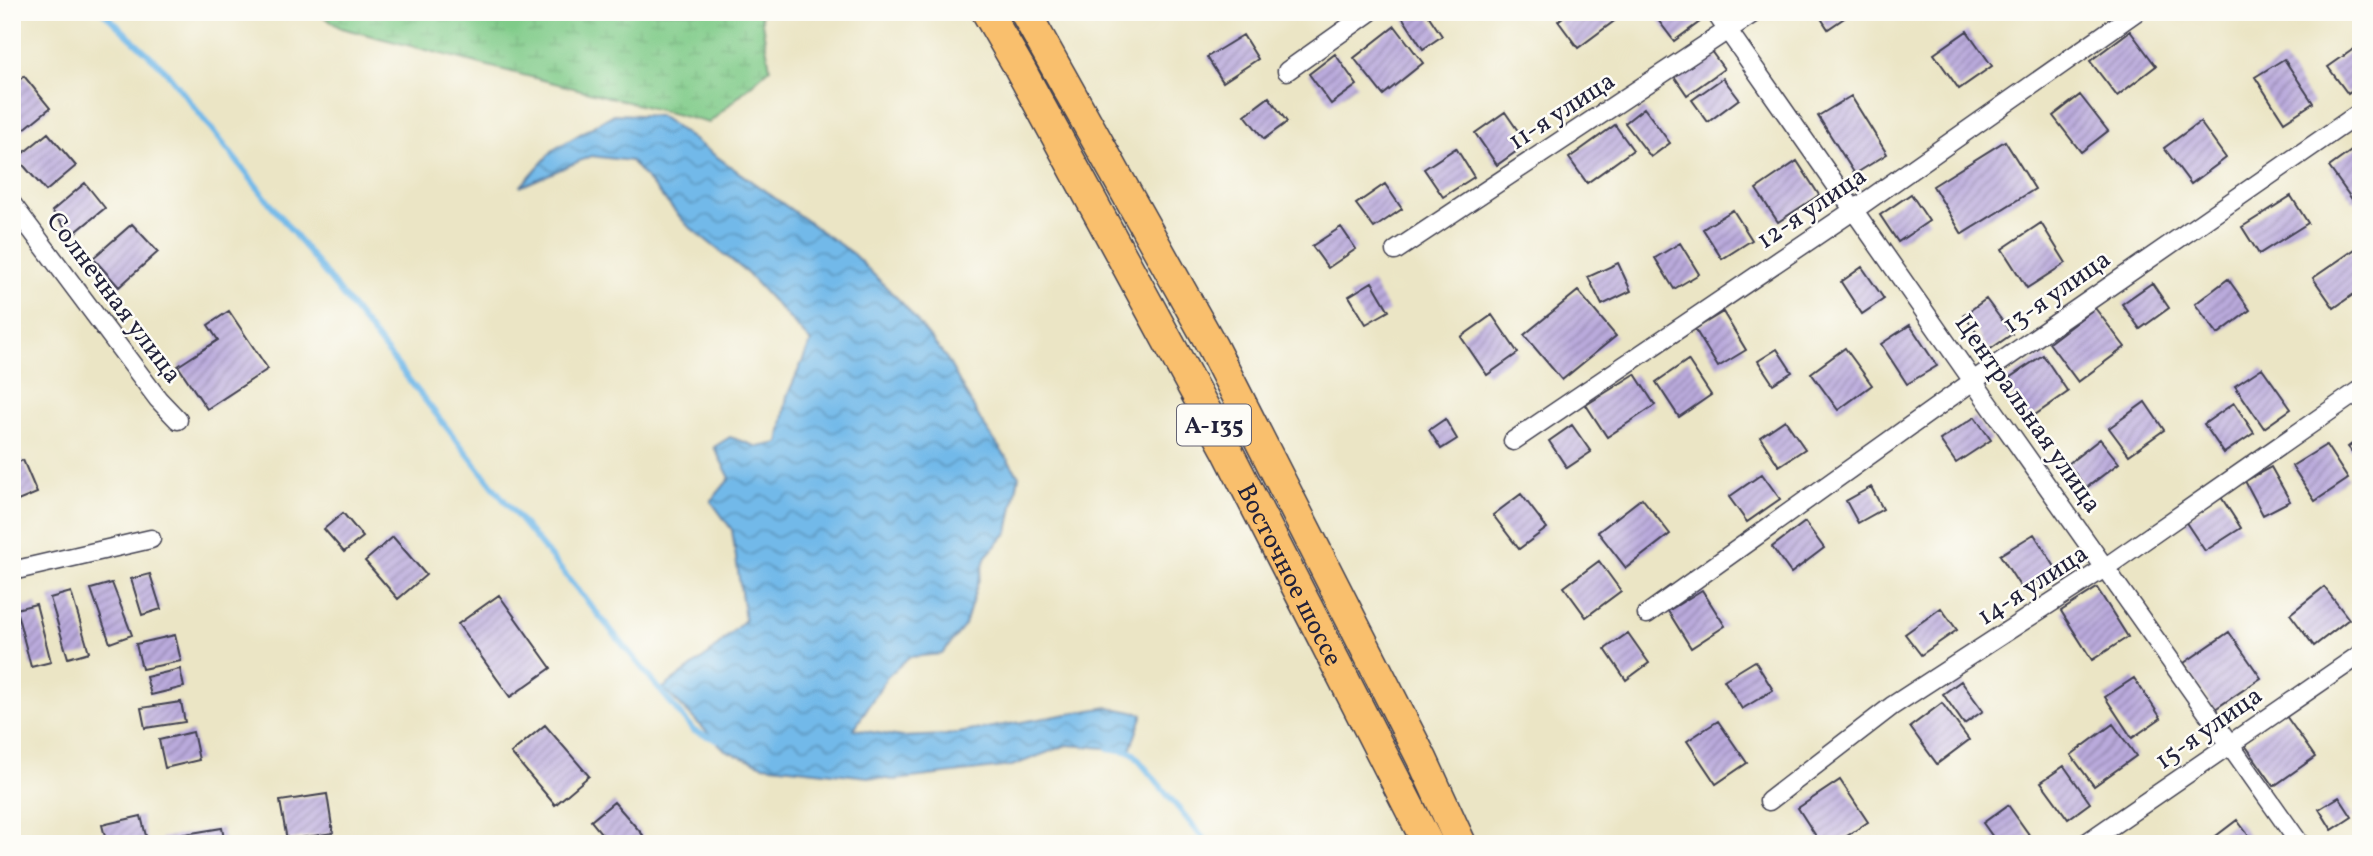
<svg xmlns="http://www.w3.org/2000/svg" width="2373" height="856" font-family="Vollkorn,serif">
<defs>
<pattern id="wetland-marsh" width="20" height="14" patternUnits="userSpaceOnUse" patternTransform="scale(1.75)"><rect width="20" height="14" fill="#7fcb88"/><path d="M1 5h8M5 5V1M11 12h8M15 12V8" fill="none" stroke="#6dae76"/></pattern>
<pattern id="water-waves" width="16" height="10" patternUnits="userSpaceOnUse" patternTransform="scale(1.75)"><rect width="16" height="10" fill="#72b9e9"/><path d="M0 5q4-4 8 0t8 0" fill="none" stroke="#5d96be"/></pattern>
<pattern id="building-hatch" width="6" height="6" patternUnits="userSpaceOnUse" patternTransform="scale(1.75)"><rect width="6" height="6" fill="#baaadc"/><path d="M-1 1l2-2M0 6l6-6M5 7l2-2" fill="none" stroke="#978ab4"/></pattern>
</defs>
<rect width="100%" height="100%" fill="#fdfcf7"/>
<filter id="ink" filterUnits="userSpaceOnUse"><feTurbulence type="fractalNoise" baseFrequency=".0143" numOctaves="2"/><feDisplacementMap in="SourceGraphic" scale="14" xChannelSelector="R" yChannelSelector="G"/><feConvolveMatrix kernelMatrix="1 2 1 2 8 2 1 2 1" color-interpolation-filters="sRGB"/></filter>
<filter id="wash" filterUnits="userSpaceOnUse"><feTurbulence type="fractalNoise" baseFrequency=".00686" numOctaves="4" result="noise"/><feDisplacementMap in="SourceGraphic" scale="28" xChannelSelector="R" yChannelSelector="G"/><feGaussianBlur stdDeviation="1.57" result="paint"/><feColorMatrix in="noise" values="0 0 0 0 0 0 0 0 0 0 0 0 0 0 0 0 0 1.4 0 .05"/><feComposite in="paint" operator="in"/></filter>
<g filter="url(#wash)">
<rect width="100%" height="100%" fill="#ebe5c5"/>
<path fill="url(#wetland-marsh)" stroke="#507662" stroke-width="2" d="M316 12H760L770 68 709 123 341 28Z"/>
<path fill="url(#water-waves)" stroke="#4a6e92" stroke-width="2" d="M614 114 660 116 853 254 904 305 947 359 981 421 1019 476 1008 532 986 556 965 625 942 654 909 657 887 677 854 729 901 737 946 735 1108 707 1143 714 1130 750 1067 745 1012 766 895 780 763 765 725 750 663 688 709 654 745 620 732 530 711 501 730 478 714 447 730 437 758 447 779 443 787 396 811 342 745 271 687 225 631 161 591 156 520 187 553 150Z"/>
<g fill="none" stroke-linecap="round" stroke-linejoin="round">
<path stroke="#72b9e9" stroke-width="6" d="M103 12 165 70 499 494 694 731 718 740
M1108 748 1132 752 1208 844"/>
</g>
<g id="blocks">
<path fill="url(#building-hatch)" d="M1399 12H1426L1442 36 1423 49Z
M1569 12H1618L1621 16 1578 48 1558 21Z
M1660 12H1694L1701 21 1674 41 1655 16Z
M1817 12H1853L1828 29Z
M1395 26 1423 63 1383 95 1354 58Z
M1967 31 1992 66 1959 89 1934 54Z
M2130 31 2156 66 2117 96 2090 61Z
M1243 35 1258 59 1223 82 1207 57Z
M2355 48 2361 55V84L2348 94 2328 67Z
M1711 51 1724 69 1687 95 1674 76Z
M1335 54 1357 85 1331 104 1309 74Z
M2284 59 2313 103 2284 122 2255 77Z
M24 76 50 108 12 139V86Z
M1723 78 1739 99 1708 122 1692 100Z
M2080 95 2108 131 2081 152 2053 116Z
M1851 96 1887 154 1855 174 1818 116Z
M1269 97 1287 122 1264 139 1245 115Z
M1644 108 1670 143 1651 157 1625 123Z
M1505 112 1527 144 1497 165 1475 133Z
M2200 122 2226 158 2191 184 2164 148Z
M1615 125 1633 150 1587 183 1569 158Z
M48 133 76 166 46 191 17 158Z
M2005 141 2035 189 1962 234 1933 186Z
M2361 144V197L2354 202 2329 167Z
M1456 148 1474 177 1443 197 1424 169Z
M1797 161 1819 195 1778 222 1756 189Z
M85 183 105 208 72 235 52 211Z
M1385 184 1402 209 1374 228 1356 204Z
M1911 194 1929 221 1898 242 1880 215Z
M2291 196 2308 223 2259 254 2242 227Z
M1733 210 1752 240 1722 259 1703 229Z
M2041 223 2066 263 2027 288 2002 249Z
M132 224 158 252 119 287 93 258Z
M1341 227 1356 249 1328 268 1312 246Z
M1680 243 1699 274 1674 289 1655 258Z
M2361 245V289L2334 308 2313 278Z
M1618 263 1631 291 1602 305 1588 277Z
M1862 267 1884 299 1862 314 1841 282Z
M2228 279 2250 310 2218 334 2195 304Z
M1372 282 1389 311 1366 324 1349 296Z
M2152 283 2169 308 2140 329 2122 304Z
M1578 291 1616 336 1562 380 1524 335Z
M1986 299 2012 334 1989 350 1964 315Z
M2095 308 2125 347 2078 382 2049 343Z
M229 311 268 369 207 409 178 366 218 340 208 325Z
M1723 312 1746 350 1718 367 1695 329Z
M1492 315 1518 353 1487 375 1461 337Z
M1910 325 1937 366 1907 384 1881 344Z
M1845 348 1872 385 1838 410 1811 373Z
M1777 349 1792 372 1773 384 1758 361Z
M2043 355 2068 392 2029 419 2003 382Z
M1688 360 1711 395 1679 417 1656 382Z
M2262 368 2291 409 2264 428 2235 386Z
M1635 374 1655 405 1607 437 1586 405Z
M2145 402 2164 430 2129 455 2109 428Z
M2234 403 2254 433 2224 453 2204 424Z
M1975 417 1991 440 1956 463 1940 440Z
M1445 419 1457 439 1441 449 1429 430Z
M1785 420 1805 449 1779 466 1760 437Z
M1572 425 1591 452 1567 468 1549 441Z
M2361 437V463L2348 447Z
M2100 439 2119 463 2086 488 2068 464Z
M2326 445 2348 479 2315 501 2292 466Z
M23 460 37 493 13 503 12 465Z
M2271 467 2290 501 2263 515 2245 481Z
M1762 474 1780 499 1747 522 1729 497Z
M1871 487 1883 509 1858 523 1846 501Z
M1521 494 1547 528 1519 549 1493 515Z
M2221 497 2241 528 2205 551 2185 521Z
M1642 498 1670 534 1626 568 1598 532Z
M343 513 363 537 344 552 324 529Z
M1805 522 1824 548 1791 573 1772 547Z
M2034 534 2057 570 2023 591 2000 555Z
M393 537 426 575 398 599 365 561Z
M1599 561 1621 591 1586 617 1564 587Z
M150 574 161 609 142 615 131 579Z
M112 583 132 635 110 643 91 589Z
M2324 587 2349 619 2314 646 2290 614Z
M2097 588 2128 637 2092 660 2061 611Z
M1702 590 1725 626 1691 648 1668 611Z
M71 592 89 652 68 658 50 598Z
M499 595 551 668 510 697 458 624Z
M36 604 51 662 31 667 16 609Z
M1941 608 1957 630 1921 655 1905 634Z
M2229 632 2261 678 2215 709 2184 663Z
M1628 633 1649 663 1626 680 1605 649Z
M175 635 181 661 142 669 136 644Z
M1755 661 1773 690 1742 709 1724 680Z
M180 669 184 687 151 695 146 677Z
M2134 678 2161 718 2132 738 2105 697Z
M1961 681 1983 711 1964 724 1943 694Z
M181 702 185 722 145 728 141 708Z
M1942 703 1969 740 1937 764 1910 727Z
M2286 716 2315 757 2274 786 2245 745Z
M1718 721 1747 763 1716 784 1687 741Z
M2113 724 2136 756 2094 786 2071 755Z
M545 725 589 776 555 805 511 753Z
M193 732 199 760 165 768 159 740Z
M2064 766 2090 803 2068 819 2041 782Z
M1840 780 1868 822 1835 844H1821L1798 808Z
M327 794 333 833 287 840 280 801Z
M2339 797 2352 817 2332 830 2319 809Z
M614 802 643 835 632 844H610L591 821Z
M2008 805 2035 843 2033 844H1998L1983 823Z
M141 816 148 844H107L102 825Z
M2237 820 2255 844H2209L2208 842Z
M222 828 225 844H162L161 838Z"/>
</g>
</g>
<g filter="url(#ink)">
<use href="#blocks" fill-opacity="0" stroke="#403f50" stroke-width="2"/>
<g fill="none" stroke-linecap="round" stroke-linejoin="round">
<defs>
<path id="minor" d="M1715 12 1973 381 2300 844
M1287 71 1370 12
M12 204 158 399 178 420
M1395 251 1755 12
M1513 441 1854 210 2136 12
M12 571 151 539
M1647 614 1973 381 2361 112
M1769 801 1892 706 2106 567 2361 389
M2085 844 2361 654"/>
<g id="trunk">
<path id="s1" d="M987 12 1020 69 1226 448 1428 844"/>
<path d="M1025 12 1212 346 1422 759 1461 844"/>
</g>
</defs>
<use href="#minor" stroke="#403f50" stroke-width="21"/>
<use href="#trunk" stroke="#403f50" stroke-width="33"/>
<use href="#minor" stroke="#fff" stroke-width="18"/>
<use href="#trunk" stroke="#f9bf6d" stroke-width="30"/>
</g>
</g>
<g text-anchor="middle" stroke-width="5" stroke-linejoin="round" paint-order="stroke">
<rect fill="#fdfcf7" stroke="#646373" stroke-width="2" x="1177" y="404.5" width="74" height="41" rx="5"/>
<g font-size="24" font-weight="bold" fill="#22223b">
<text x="1214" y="433">А-135</text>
</g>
<g font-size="26" fill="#22223b" stroke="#fdfcf7">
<text transform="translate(1561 110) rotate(-33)" y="9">11-я улица</text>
<text transform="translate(1811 207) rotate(-34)" y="9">12-я улица</text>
<text transform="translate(2056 291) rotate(-35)" y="9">13-я улица</text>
<text transform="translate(115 297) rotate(53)" y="9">Солнечная улица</text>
<text transform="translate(2029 413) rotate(55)" y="9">Центральная улица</text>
<text dy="9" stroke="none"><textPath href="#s1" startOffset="639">Восточное шоссе</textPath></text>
<text transform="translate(2032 584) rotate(-33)" y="9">14-я улица</text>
<text transform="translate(2208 727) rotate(-35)" y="9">15-я улица</text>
</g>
</g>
<rect width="2373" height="856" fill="none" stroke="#fdfcf7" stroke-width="42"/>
</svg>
